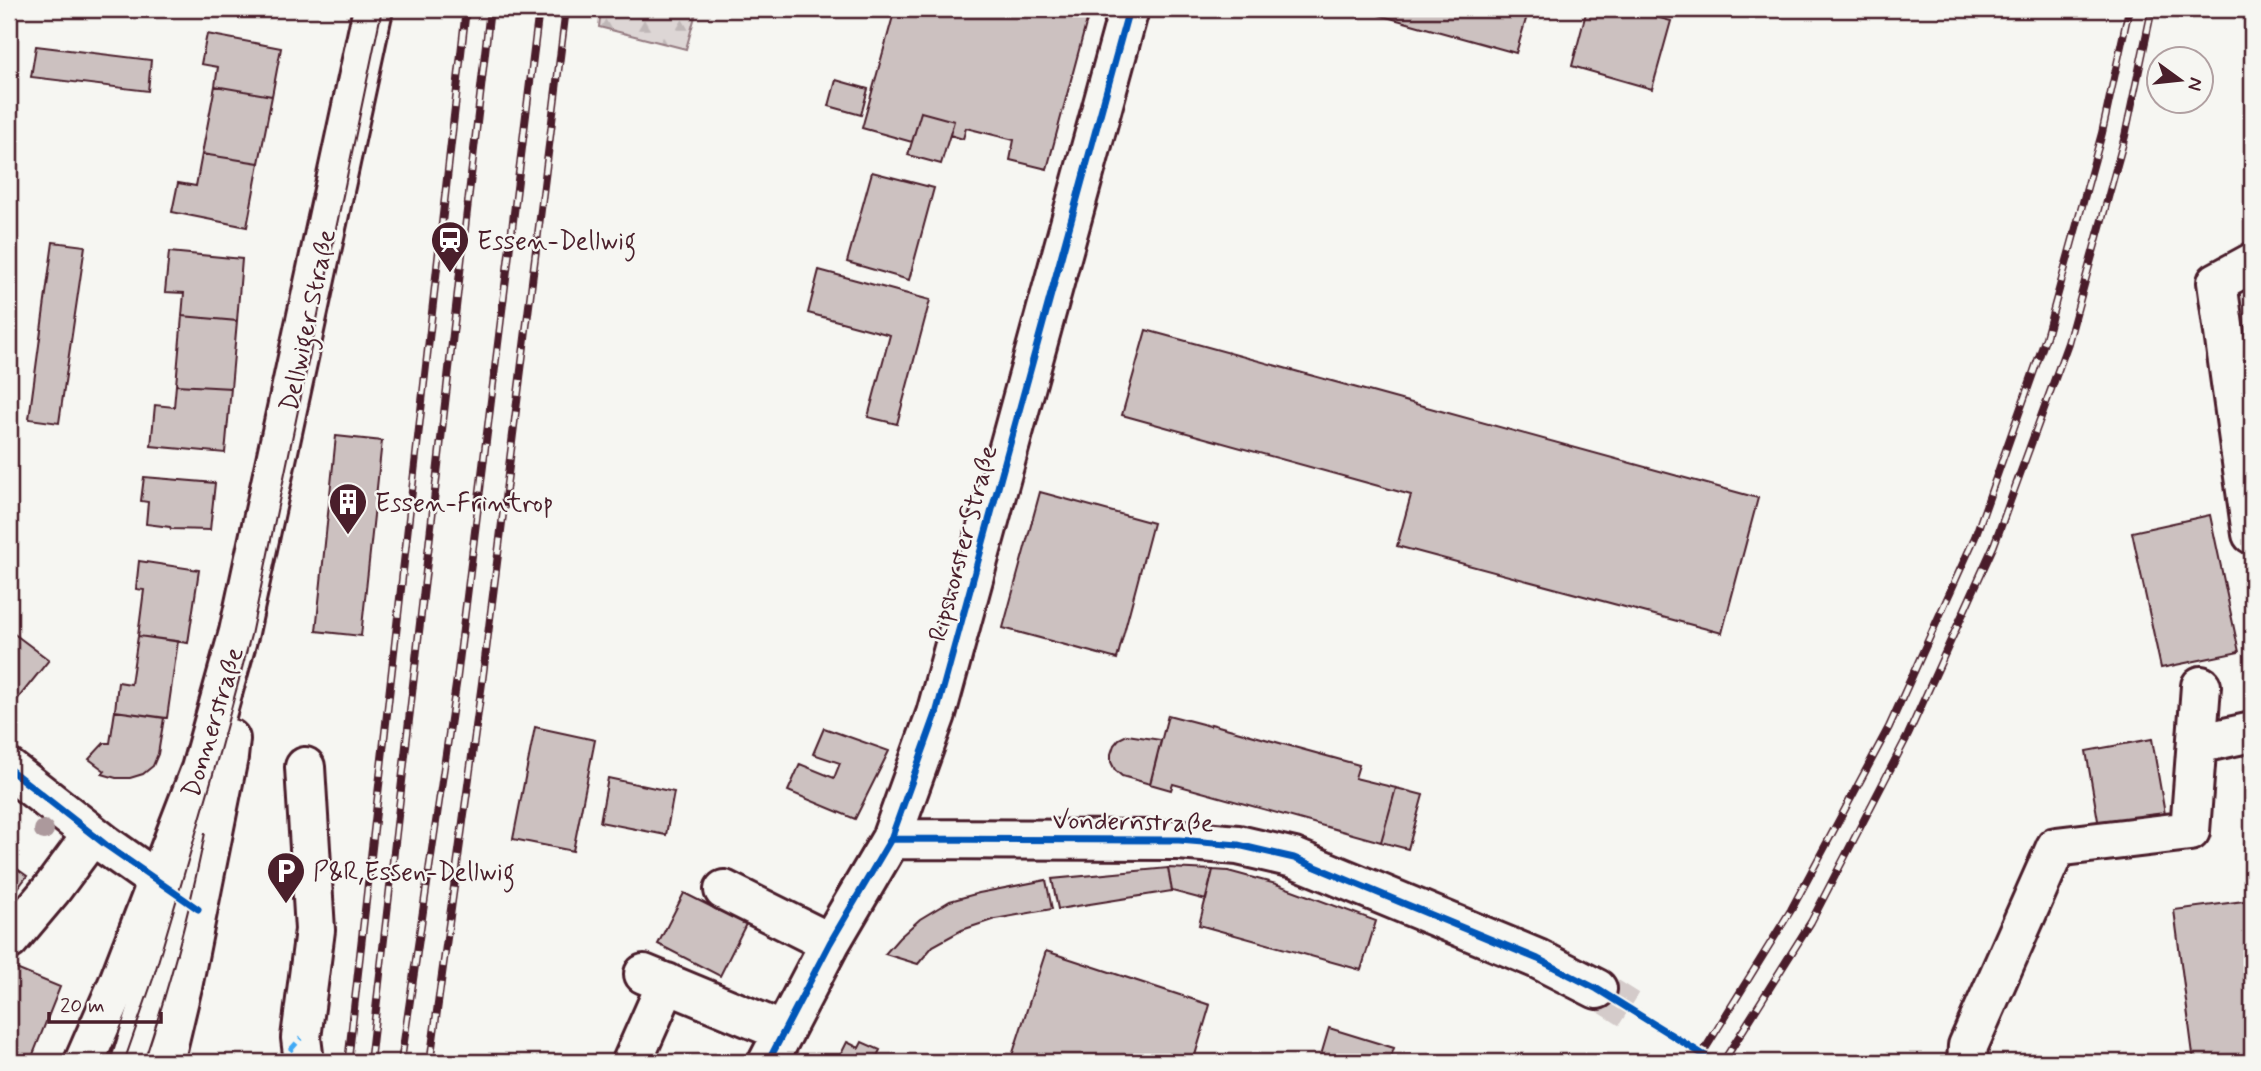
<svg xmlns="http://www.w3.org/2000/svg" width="2261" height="1071" font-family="Mynerve,sans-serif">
<defs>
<pattern id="forest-firs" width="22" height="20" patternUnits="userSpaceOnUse" patternTransform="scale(1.75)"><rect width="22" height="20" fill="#ddd6d5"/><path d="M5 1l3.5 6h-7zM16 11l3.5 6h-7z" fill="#bfb7b7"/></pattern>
</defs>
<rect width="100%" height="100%" fill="#f6f6f2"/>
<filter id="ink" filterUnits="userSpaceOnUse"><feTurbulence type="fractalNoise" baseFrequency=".0143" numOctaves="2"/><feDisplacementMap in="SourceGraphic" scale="14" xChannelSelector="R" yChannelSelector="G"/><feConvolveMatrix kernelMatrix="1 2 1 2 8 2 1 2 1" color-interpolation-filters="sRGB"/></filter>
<g filter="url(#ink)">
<path fill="url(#forest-firs)" stroke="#947a80" stroke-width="2" d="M601 9H697L686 49 599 27Z"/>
<path fill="#ccc1c0" stroke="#4a1f2b" stroke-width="2" d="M895 9H1090L1047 169 1010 160 1014 140 966 128 963 139 950 135 954 121 921 112 912 142 862 128Z
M1380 9H1529L1516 53 1379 15Z
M1587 9H1626L1671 21 1652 89 1572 66Z
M207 34 281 48 272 96 215 86 218 67 201 64Z
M36 46 151 60 148 91 31 77Z
M836 80 868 89 861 115 829 106Z
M215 86 272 96 259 163 202 154Z
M921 112 954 121 941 164 908 155Z
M202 154 259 163 247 227 172 212 178 183 196 186Z
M872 172 934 188 909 280 847 262Z
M53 242 85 246 59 423 29 419Z
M169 252 242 259 237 321 182 316 184 293 165 292Z
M819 270 930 300 897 424 868 417 890 335 808 313Z
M182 316 237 321 231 388 176 385Z
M1146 330 1758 498 1722 633 1397 546 1411 495 1122 415Z
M176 385 231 388 225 453 151 446 155 405 174 407Z
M336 436 382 441 361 636 316 631Z
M144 477 215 483 210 530 171 529 170 527 146 524 148 502 141 501Z
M1040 492 1153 523 1117 659 1003 628Z
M2210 515 2239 652 2161 668 2132 532Z
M139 561 199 570 188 643 138 636 144 590 136 589Z
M9 630 49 660 16 701 9 695Z
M138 636 178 641 167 718 115 711 118 682 131 684Z
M115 711 164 718 158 754 153 766 143 774 130 778H116L102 774 105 771 89 759 104 743H110Z
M1168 715 1210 726 1211 724 1359 765 1355 778 1396 788 1381 842 1173 784 1171 790 1150 784Z
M535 727 595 740 573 851 513 839Z
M824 728 889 751 855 819 788 791 800 764 834 778 840 763 813 754Z
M1127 735 1161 740 1150 784 1122 776 1115 770 1111 762V754L1114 745 1119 739Z
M2152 739 2166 820 2100 832 2086 751Z
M608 778 674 792 666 835 600 822Z
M1396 788 1423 795 1408 849 1381 842Z
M9 863 27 876 9 900Z
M1168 868 1213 870 1206 900 1172 891Z
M1168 868 1172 891 1058 909 1052 879Z
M1213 870 1228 871 1276 884 1376 921 1361 970 1199 925Z
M1046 880 1052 909 995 919 962 930 933 946 918 964 885 954 899 938 920 919 950 901 979 893Z
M684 893 746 924 720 976 658 944Z
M2252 900V1062H2194L2174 910Z
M1046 951 1210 1005 1193 1062H1010Z
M9 966 60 987 30 1062H9Z
M1329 1028 1394 1048 1389 1062H1319Z
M847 1042 859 1048 862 1042 880 1050 877 1056 889 1062H837Z"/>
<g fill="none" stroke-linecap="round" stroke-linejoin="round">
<path stroke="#d4cbca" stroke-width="38" stroke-dasharray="38 19" stroke-linecap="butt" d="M1597 989 1643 1018"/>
<defs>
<path id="minor" d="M2252 263 2217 282 2252 534
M2197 744 2252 732
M9 769 106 845 184 900
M891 839 1179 840 1238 845 1294 858 1538 959 1597 989
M724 890 830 943
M9 940 52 889 92 835
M644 974 784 1032
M131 1062 182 899 189 870
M304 1062 301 1038 315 930 305 767
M632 1062 667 983
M768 1062 830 943 891 839 936 714 1129 9
M1967 1062 1968 1046 2056 847 2190 831 2201 686"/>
<path id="major" d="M84 1062 118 984 201 769 239 632 373 9
M164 1062 183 982 228 757 230 739"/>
</defs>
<use href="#minor" stroke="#4a1f2b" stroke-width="44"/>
<use href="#major" stroke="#4a1f2b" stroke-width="44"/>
<use href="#minor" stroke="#f6f6f2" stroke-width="38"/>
<use href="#major" stroke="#f6f6f2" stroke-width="38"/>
<path stroke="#4a1f2b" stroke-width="2" d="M124 1062 153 979 178 895 220 750 251 635 382 9
M144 1062C169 987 190 911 205 833"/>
<defs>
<path id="rail" d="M348 1062 466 9
M370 1062 490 9
M401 1062 457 678 539 9
M430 1062 482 683 566 9
M1697 1062 1791 910 1889 727 1975 537 2046 337 2102 133 2129 9
M1723 1062 1811 922 1908 735 1994 545 2068 343 2125 136 2152 9"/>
</defs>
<use href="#rail" stroke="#4a1f2b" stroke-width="8"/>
<use href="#rail" stroke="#f6f6f2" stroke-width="5" stroke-dasharray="16" stroke-linecap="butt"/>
<path stroke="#3fa9f5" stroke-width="5" stroke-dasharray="10 5" stroke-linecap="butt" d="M280 1062 301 1038"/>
<defs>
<path id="cycleway" d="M9 769 106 845 198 909
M891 839 1179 840 1238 845 1294 858 1538 959 1597 989 1715 1062
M768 1062 830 943 891 839 936 714 1129 9"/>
</defs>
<use href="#cycleway" stroke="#f6f6f2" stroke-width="11"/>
<use href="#cycleway" stroke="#0057b8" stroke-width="7"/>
</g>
<circle fill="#ac999c" cx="44" cy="830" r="10"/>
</g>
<defs>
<symbol id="station-pin" viewBox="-11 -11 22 30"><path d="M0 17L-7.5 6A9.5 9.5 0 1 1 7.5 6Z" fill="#4a1f2b" stroke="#f6f6f2"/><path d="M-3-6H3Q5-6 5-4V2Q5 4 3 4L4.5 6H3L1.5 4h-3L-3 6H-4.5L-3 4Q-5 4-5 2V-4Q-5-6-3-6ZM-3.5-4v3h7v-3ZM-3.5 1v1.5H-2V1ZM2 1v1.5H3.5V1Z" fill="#fff"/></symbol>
<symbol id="building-pin" viewBox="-11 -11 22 30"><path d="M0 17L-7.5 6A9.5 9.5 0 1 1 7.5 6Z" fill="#4a1f2b" stroke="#f6f6f2"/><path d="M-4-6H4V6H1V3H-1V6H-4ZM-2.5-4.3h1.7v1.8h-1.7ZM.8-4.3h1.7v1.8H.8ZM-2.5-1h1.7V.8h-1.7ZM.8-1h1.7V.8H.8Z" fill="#fff"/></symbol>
<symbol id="parking-pin" viewBox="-11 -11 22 30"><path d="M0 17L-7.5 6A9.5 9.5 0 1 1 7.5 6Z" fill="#4a1f2b" stroke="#f6f6f2"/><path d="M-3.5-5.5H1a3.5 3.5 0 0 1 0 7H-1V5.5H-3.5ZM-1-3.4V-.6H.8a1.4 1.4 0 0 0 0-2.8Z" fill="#fff"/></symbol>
</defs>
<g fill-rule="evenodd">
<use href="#station-pin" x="428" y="218" width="44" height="60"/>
<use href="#building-pin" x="326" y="480" width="44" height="60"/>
<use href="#parking-pin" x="264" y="849" width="44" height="60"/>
</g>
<g text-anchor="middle" stroke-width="5" stroke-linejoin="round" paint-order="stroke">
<g font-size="26" fill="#4a1f2b" stroke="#f6f6f2" text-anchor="start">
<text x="477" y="249">Essen-Dellwig</text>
<text x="375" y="511">Essen-Frintrop</text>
<text x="313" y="880">P&amp;R,Essen-Dellwig</text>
</g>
<g font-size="26" fill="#4a1f2b" stroke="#f6f6f2">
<text transform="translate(307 320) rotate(-78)" y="9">Dellwiger Straße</text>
<text transform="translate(962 543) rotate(-75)" y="9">Ripshorster Straße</text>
<text transform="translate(212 722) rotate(-73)" y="9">Donnerstraße</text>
<text transform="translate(1133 821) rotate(1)" y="9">Vondernstraße</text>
</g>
</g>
<rect width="2261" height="1071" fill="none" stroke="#f6f6f2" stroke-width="35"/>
<rect x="18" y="18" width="2226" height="1036" fill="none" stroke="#4a1f2b" stroke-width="2.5" filter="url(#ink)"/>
<g transform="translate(2180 80) rotate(105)"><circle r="33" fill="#f6f6f2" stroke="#b1a0a2" stroke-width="2"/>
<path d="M0-5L12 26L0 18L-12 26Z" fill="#4a1f2b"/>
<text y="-10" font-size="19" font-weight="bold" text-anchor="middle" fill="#4a1f2b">N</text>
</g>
<path d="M49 1012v10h112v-10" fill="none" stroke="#4a1f2b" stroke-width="3.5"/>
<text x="60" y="1012" font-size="21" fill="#4a1f2b" stroke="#f6f6f2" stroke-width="5" paint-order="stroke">20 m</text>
</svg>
